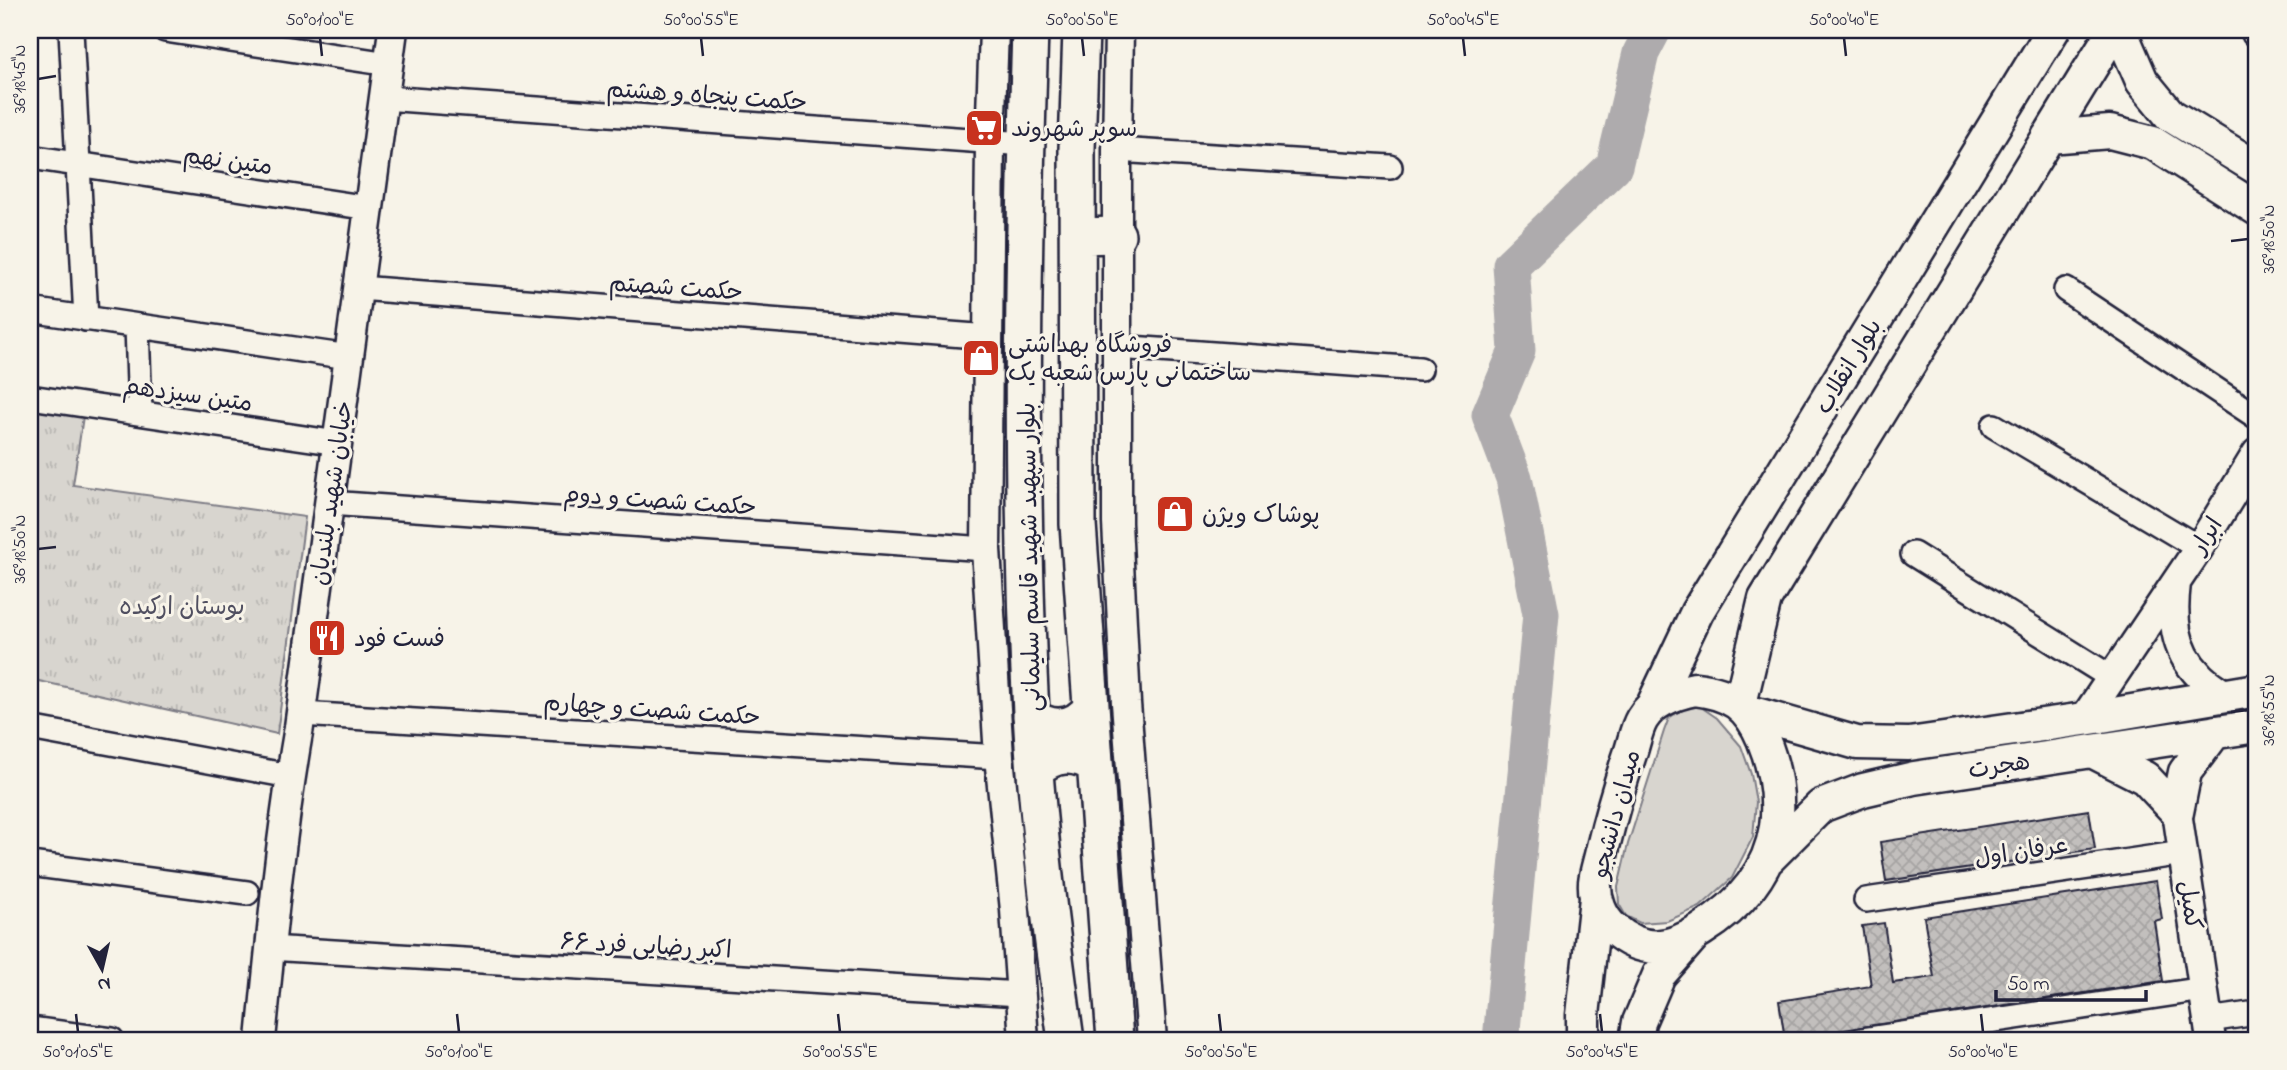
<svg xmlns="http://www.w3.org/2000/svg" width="2287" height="1070" font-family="'Indie Flower','Playpen Sans Arabic',sans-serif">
<defs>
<pattern id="park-tufts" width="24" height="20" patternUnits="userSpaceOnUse" patternTransform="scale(1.75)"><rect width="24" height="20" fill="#d8d5cf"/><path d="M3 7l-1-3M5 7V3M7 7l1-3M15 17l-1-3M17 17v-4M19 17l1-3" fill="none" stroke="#b9b7b3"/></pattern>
<pattern id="building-cross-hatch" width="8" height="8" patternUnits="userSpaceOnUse" patternTransform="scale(1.75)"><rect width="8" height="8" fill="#c2bfbd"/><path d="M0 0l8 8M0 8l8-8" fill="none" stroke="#a6a4a3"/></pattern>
</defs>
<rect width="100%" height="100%" fill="#f7f3e8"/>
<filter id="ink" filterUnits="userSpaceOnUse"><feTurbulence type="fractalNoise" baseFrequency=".0143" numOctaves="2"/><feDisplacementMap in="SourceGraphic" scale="14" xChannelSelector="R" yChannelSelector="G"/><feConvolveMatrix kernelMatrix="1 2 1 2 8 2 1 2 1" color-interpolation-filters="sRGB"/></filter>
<g filter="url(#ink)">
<path fill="#d8d5cf" stroke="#7d7c85" stroke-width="2" d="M1685 707H1701L1717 718 1741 746 1751 774 1756 802 1753 837 1732 878 1700 907 1667 921 1640 923 1626 916 1619 904 1618 887 1628 844 1664 731 1669 718Z"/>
<path fill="url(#park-tufts)" stroke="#7d7c85" stroke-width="2" d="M30 407 83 416 73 485 305 517 277 734 30 679Z"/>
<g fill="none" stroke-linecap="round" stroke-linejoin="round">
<path stroke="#aeabad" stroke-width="37" d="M1501 1040 1541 614 1514 478 1490 415 1517 351 1511 265 1614 166 1641 53 1653 30"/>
</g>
<path fill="url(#building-cross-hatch)" stroke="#22223b" stroke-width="2" d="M2089 810 2095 849 1886 881 1880 842Z
M2156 881 2162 919 2154 921 2163 981 1785 1039 1779 1001 1871 986 1862 926 1884 923 1893 983 1934 977 1924 917Z"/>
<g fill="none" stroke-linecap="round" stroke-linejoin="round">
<defs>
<path id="minor" d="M71 30 86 319
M165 30 389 64
M2254 34 2257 36
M384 98 1026 144
M1117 150 1390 167
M30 157 369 208
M359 288 989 337
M2066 290 2257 417
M30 310 349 357
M137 326 140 413
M1117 347 1420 369
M30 397 338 443
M1994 426 2199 548
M329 503 986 549
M1913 554 2112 678
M301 714 999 757
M30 728 290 776
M30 864 247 893
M1866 900 2183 853
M269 948 1020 994
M2208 1020 2257 1013
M30 1029 112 1040
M1861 1040 2204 989"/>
<path id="tertiary" d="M994 30 990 142 986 549 999 757 1015 910 1024 1040
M1119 30 1117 150V523L1126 703 1152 1040
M2176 583C2172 616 2173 649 2199 675 2206 683 2217 689 2225 695
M2084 719 2199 548 2257 453
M2177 812 2211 1040
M261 1040C271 936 281 830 299 727L393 30"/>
<path id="secondary" d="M2120 30 2142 81 2170 115 2257 168
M2048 137 2110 132 2153 143 2257 209
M1695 689C1731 693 1749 706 1763 739 1775 768 1780 796 1776 827 1769 873 1738 907 1701 930 1671 949 1643 955 1614 929 1601 918 1594 899 1595 882 1596 872 1600 861 1602 851 1610 818 1619 786 1630 754 1634 743 1636 729 1642 719 1653 700 1675 693 1695 689Z
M1740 704 1765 599 2114 30
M1652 707 1697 612 2053 30
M1746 711 1857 743 1909 744 2084 719 2257 690
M2092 751 2145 778 2177 812
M2177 812 2185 772 2215 732
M1769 858 1821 806 1863 790 1914 778 2257 726
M1583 1040V1015L1596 898
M1636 1040 1639 1022 1659 975 1693 936"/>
<path id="primary" d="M1030 30C1023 257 1019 486 1031 713 1037 823 1051 932 1066 1040
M1081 30 1077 149 1078 524 1115 1040
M1078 236 1117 235
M1031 716C1052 732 1075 729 1091 708
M1036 769C1055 753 1074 752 1095 765"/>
</defs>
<use href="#minor" stroke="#22223b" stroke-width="28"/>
<use href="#tertiary" stroke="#22223b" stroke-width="33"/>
<use href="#secondary" stroke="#22223b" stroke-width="37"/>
<use href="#primary" stroke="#22223b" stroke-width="40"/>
<use href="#minor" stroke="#f7f3e8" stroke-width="23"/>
<use href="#tertiary" stroke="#f7f3e8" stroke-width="28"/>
<use href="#secondary" stroke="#f7f3e8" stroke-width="32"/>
<use href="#primary" stroke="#f7f3e8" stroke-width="35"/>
</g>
</g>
<path fill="none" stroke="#22223b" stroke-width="2.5" d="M320 38 322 56M701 38 703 56M1082 38 1084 56M1463 38 1465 56M1844 38 1846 56M38 79 56 76M2231 241 2248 239M38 549 56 547M2231 712 2248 710M76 1014 78 1032M457 1014 459 1032M838 1014 840 1032M1219 1014 1221 1032M1600 1014 1602 1032M1981 1014 1983 1032"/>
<defs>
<symbol id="supermarket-square" viewBox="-11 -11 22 22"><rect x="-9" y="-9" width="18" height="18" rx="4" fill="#c8321e" stroke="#f7f3e8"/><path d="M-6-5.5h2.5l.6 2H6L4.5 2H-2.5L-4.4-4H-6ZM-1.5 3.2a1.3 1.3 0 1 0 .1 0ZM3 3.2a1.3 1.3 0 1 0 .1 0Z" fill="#fff"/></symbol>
<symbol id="shop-square" viewBox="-11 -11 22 22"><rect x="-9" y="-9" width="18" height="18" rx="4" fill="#c8321e" stroke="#f7f3e8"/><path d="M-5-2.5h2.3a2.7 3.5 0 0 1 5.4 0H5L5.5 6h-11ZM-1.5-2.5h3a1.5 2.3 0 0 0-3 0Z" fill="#fff"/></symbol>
<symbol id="restaurant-square" viewBox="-11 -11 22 22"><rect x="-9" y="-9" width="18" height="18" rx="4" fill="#c8321e" stroke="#f7f3e8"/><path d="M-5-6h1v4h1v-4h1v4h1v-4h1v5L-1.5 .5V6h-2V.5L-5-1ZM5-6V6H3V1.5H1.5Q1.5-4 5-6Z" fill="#fff"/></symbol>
</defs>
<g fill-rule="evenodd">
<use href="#supermarket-square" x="962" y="106" width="44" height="44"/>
<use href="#shop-square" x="959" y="336" width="44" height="44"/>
<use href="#shop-square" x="1153" y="492" width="44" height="44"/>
<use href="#restaurant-square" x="305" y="616" width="44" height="44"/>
</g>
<g text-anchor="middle" stroke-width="6" stroke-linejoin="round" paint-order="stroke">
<g font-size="24" fill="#22223b" stroke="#f7f3e8">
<text transform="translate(707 95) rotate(4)" y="8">حکمت پنجاه و هشتم</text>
<text transform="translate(228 160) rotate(8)" y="8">متین نهم</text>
<text transform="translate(676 287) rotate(4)" y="8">حکمت شصتم</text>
<text transform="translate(1848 366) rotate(-59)" y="8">بلوار انقلاب</text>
<text transform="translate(188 394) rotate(8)" y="8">متین سیزدهم</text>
<text transform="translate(331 493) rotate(-82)" y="8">خیابان شهید بلندیان</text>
<text transform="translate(660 500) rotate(4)" y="8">حکمت شصت و دوم</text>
<text transform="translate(2206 535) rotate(-57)" y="8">ابرار</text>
<text transform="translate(1029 557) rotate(-91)" y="8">بلوار سپهبد شهید قاسم سلیمانی</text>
<text transform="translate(652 709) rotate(4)" y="8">حکمت شصت و چهارم</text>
<text transform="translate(1999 765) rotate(-9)" y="8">هجرت</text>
<text transform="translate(1615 814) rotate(-75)" y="8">میدان دانشجو</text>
<text transform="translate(2021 851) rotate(-9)" y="8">عرفان اول</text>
<text transform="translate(2191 905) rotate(82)" y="8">کمیل</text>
<text transform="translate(646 945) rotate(3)" y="8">۶۶ اکبر رضایی فرد</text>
</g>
<g font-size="24" fill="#22223b" stroke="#f7f3e8" text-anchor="start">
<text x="1011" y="136">سوپر شهروند</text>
<text x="1008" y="352">فروشگاه بهداشتی<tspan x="1008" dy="28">ساختمانی پارس شعبه یک</tspan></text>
<text x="1202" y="522">پوشاک ویژن</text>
<text x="354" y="646">فست فود</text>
</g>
<g font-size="24" fill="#504f60" stroke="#f7f3e8">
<text x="182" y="614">بوستان ارکیده</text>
</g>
</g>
<rect width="2287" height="1070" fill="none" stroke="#f7f3e8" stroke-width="77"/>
<g transform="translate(102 969) rotate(172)" stroke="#f7f3e8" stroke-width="5" paint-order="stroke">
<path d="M0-5L12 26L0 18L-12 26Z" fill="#22223b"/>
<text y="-10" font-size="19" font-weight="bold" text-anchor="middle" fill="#22223b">N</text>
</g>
<path d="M1996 990v10h150v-10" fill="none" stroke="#22223b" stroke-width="3.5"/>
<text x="2007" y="990" font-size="21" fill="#22223b" stroke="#f7f3e8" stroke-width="5" paint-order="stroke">50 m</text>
<rect x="38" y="38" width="2210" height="994" fill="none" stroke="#22223b" stroke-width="2.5"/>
<g font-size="18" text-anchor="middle" fill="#22223b">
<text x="320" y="25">50°01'00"E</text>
<text x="701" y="25">50°00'55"E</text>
<text x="1082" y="25">50°00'50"E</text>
<text x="1463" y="25">50°00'45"E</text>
<text x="1844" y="25">50°00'40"E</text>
<text transform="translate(19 79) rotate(-90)" y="6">36°18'45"N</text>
<text transform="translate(2268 239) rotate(-90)" y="6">36°18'50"N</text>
<text transform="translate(19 549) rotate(-90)" y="6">36°18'50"N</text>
<text transform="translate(2268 710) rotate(-90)" y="6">36°18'55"N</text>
<text x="78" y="1057">50°01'05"E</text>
<text x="459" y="1057">50°01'00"E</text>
<text x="840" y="1057">50°00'55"E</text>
<text x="1221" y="1057">50°00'50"E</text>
<text x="1602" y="1057">50°00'45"E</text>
<text x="1983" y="1057">50°00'40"E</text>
</g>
</svg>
